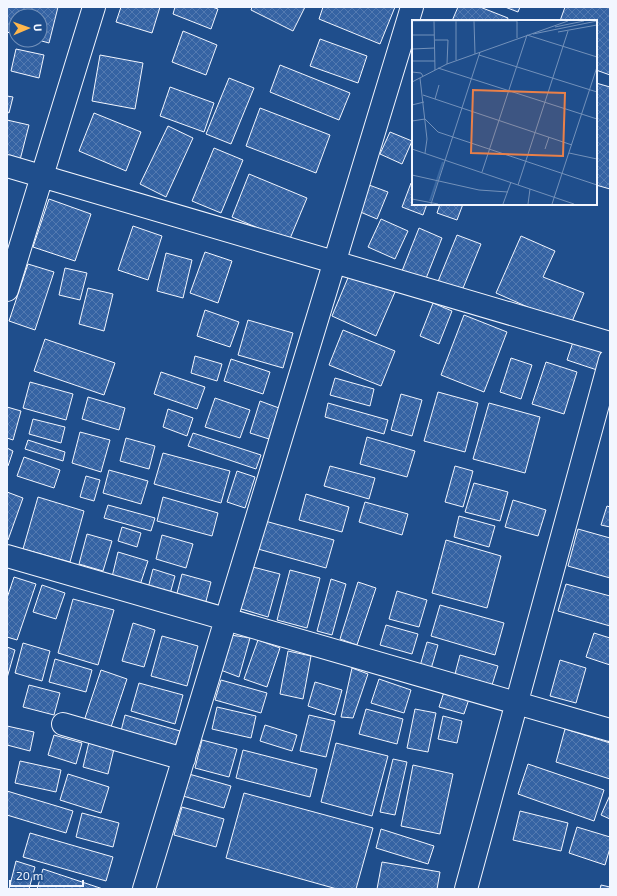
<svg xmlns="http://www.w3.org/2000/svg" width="617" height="896" font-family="'Exo 2',sans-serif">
<defs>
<pattern id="building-cross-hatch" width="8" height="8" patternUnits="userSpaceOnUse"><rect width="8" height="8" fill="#3563a3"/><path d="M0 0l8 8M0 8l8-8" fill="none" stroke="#537ab1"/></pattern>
</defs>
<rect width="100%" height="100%" fill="#1f4e8c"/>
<path fill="url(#building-cross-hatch)" stroke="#f2f6ff" d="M7 7H58L49 43 38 40H40V16H16V35L7 32Z
M121 7H160L152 33 116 22Z
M175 7H212L218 9 211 29 173 14Z
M252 7H305L293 31 251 10Z
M323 7H395L380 44 319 19Z
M458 7H480L508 18 507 21H452Z
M505 7H520L518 12Z
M565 7H610V75L596 70V21H560Z
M183 31 217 45 206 75 172 62Z
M320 39 367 56 358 83 310 66Z
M16 49 44 55 39 78 11 71Z
M100 55 143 63 135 109 92 101Z
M280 65 350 93 339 120 270 92Z
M229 78 254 88 231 144 206 134Z
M596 83 610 87V189L596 185Z
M170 87 214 103 204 132 160 116Z
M7 96 13 97 9 113 7 112Z
M260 108 330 135 316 173 246 146Z
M94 113 141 132 126 171 79 151Z
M7 120 29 125 20 160 7 157Z
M168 126 193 138 166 197 140 184Z
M390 132 412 141 402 164 380 154Z
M214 148 243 160 221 213 192 201Z
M249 174 307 198 289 241 232 217Z
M411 183H413V204H427L423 215 402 207Z
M369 185 388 192 377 219 358 211Z
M49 199 91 214 75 261 33 247Z
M440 204H463L457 220 437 213Z
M381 219 408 231 395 259 368 247Z
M133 226 162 236 148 280 118 270Z
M419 228 442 238 425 281 402 271Z
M457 235 481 244 461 293 437 284Z
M521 236 555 251 543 277 584 293 571 324 530 308 496 293Z
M205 252 232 261 218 303 190 293Z
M166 253 192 260 183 298 157 291Z
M28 264 54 272 35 330 9 321Z
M65 268 87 273 80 300 59 295Z
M350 273 395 292 376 336 332 316Z
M88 288 113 294 104 331 79 324Z
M433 303 452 311 439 344 420 336Z
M205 310 239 322 230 347 197 336Z
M464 315 507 332 484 392 441 375Z
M248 320 293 333 283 368 238 355Z
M343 330 395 351 381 386 329 365Z
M45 339 115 363 104 395 34 371Z
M573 342 602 352 597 370 567 360Z
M195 356 222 364 217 381 191 373Z
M511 358 532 365 521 399 500 392Z
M231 359 270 372 263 394 224 381Z
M546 362 577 372 564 414 532 404Z
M161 372 205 387 197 409 154 394Z
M335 378 374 389 370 406 330 395Z
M30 382 73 394 66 420 23 408Z
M438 392 478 403 465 452 424 441Z
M401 394 422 400 412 436 391 430Z
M88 397 125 408 119 430 82 419Z
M215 398 250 410 240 438 205 427Z
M260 401 279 408 269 439 250 433Z
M328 403 388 420 384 434 325 417Z
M489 403 540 417 525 473 473 459Z
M7 407 21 411 13 440 7 438Z
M168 409 193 418 187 436 163 427Z
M33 419 65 427 61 443 29 434Z
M80 432 110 440 101 472 72 463Z
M193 433 261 455 256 469 188 446Z
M367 437 415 451 407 477 360 464Z
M126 438 155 446 149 469 120 461Z
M28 440 65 452 63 461 25 449Z
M7 448 13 451 8 466H7Z
M163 453 230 471 221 503 154 484Z
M24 457 60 470 54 488 17 476Z
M330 466 375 478 369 499 324 486Z
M455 466 473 471 463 507 445 502Z
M109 470 148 481 141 504 103 493Z
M237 471 255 477 245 508 227 502Z
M86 476 100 480 94 501 80 497Z
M474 483 508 492 500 521 465 512Z
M7 492 23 498 8 540H7Z
M306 494 349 507 342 532 299 520Z
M38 497 84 511 70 562 23 549Z
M163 497 218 513 212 536 157 521Z
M513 500 546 510 538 536 505 527Z
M365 502 408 514 402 535 359 522Z
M108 505 155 518 151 531 104 518Z
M607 506 610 507V527L601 525Z
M459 516 495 526 489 547 454 537Z
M265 521 334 540 326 568 258 549Z
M122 527 141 533 137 547 118 541Z
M578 529 610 538V578L568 566Z
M87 534 112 541 103 571 79 564Z
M162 535 193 544 186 568 156 559Z
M446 540 501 556 487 608 432 593Z
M118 552 148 561 140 585 112 577Z
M249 566 280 574 268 617 238 608Z
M153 569 175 576 170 594 148 588Z
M290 570 320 578 307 628 277 620Z
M182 574 211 582 205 605 176 597Z
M14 577 36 584 17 640 7 637V598Z
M331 579 346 584 332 635 317 631Z
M358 582 376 588 357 645 340 639Z
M566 584 610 596V626L558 611Z
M42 585 65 593 56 619 33 612Z
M397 591 427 600 419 627 389 619Z
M73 599 114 610 98 665 58 653Z
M440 605 504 623 495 655 431 636Z
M133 623 155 630 144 667 122 661Z
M386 625 418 634 412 654 380 645Z
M594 633 610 638V665L586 657Z
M231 635 250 638 239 677 218 669Z
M162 636 198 646 187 686 151 676Z
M258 640 280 648 267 687 244 679Z
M427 642 438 645 431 669 420 666Z
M23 643 50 651 42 681 15 673Z
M7 647 15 650 7 678Z
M288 651 311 656 303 699 280 694Z
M460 655 498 666 492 685 455 674Z
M55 659 92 670 86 692 49 682Z
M560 660 586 668 576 703 550 696Z
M352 668 368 674 353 718 341 717Z
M101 670 127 679 110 730 84 721Z
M379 679 411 690 404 713 371 703Z
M221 680 267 693 261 713 215 700Z
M315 682 342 690 335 715 308 706Z
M139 683 183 695 175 724 131 711Z
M29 685 60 693 54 715 23 707Z
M444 692 469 699 464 714 439 707Z
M217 707 256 716 251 738 212 729Z
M366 709 403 719 397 744 359 734Z
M415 709 436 713 428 752 407 748Z
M125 715 180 731 174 750 120 735Z
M309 715 335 721 326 757 300 751Z
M443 716 462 721 457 743 438 739Z
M265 725 297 735 292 751 260 741Z
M7 726 34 732 30 751 7 745Z
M565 729 610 743V779L556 762Z
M54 735 82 743 76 764 48 755Z
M202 740 237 749 229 777 195 768Z
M89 742 114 749 108 774 83 767Z
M336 743 388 756 372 816 321 802Z
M243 750 317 769 310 797 236 778Z
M393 759 407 762 395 815 380 812Z
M20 761 61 770 56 792 15 783Z
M528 764 604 790 594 821 518 794Z
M413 765 453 774 440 834 401 826Z
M68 774 109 787 101 813 60 800Z
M189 774 231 786 224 808 183 796Z
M7 791 73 811 66 833 7 815Z
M244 793 373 828 356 889H337L226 858Z
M610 795V819L601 815Z
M182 807 224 819 216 847 174 835Z
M520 811 568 823 561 851 513 840Z
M82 813 119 823 113 847 76 837Z
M577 827 610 837V848L605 865 569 853Z
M381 829 434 846 428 864 376 848Z
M30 833 113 857 106 881 23 857Z
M16 861 35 867 29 889H9Z
M382 862 440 872 437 889H377Z
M43 869 103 889H37Z
M601 885 610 887V889H600Z"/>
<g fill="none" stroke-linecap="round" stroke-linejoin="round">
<defs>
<path id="minor" d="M7 166 610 343
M7 290 94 7
M7 556 610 730
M63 724 184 759
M144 889 412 7
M466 889 610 360"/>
</defs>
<use href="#minor" stroke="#f2f6ff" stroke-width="24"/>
<use href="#minor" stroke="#1f4e8c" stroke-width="22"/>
</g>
<g transform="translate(412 20)">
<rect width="185" height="185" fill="#1f4e8c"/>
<path fill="none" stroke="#3b69a3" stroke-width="2" d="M18 181 31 142"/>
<path fill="none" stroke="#7391ba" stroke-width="1" d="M0 1H105M22 1 23 50M44 1V40M62 1 63 34M105 1V18M143 7 172 1M146 12 185 5M121 14 185 1M0 15H22M23 20H36L35 44M0 29 23 28M67 35 185 72M0 41H23M26 48 185 99M0 52 9 53 11 56M8 58 15 119 13 133M0 62 35 44 156 1M11 75 160 125M23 79 27 65M0 85 12 82M13 99 26 112 185 165M0 101 13 99M0 129 162 184M133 129 137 117M157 133 185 139M70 152 115 15 185 37M0 155 67 170 96 172M106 165 156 11M0 179 26 184M19 184 68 32M91 184 99 162M116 184 118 169M140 184 185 47"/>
<path fill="#ea8049" fill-opacity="0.15" stroke="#ea8049" stroke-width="2" d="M61 70 153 73 151 136 59 133Z"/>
<rect width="185" height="185" fill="none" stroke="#f2f6ff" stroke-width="2"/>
</g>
<rect width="617" height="896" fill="none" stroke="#f2f6ff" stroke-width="16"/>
<g transform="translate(28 28) rotate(88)"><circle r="19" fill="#1f4e8c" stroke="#7391ba"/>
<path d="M0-3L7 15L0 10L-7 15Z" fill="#ffb74d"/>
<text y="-6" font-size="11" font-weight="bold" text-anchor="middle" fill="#f2f6ff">U</text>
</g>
<path d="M10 880v6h73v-6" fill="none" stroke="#f2f6ff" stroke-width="2"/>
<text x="16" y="880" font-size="12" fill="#f2f6ff" stroke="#1f4e8c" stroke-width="3" paint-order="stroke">20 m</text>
</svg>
